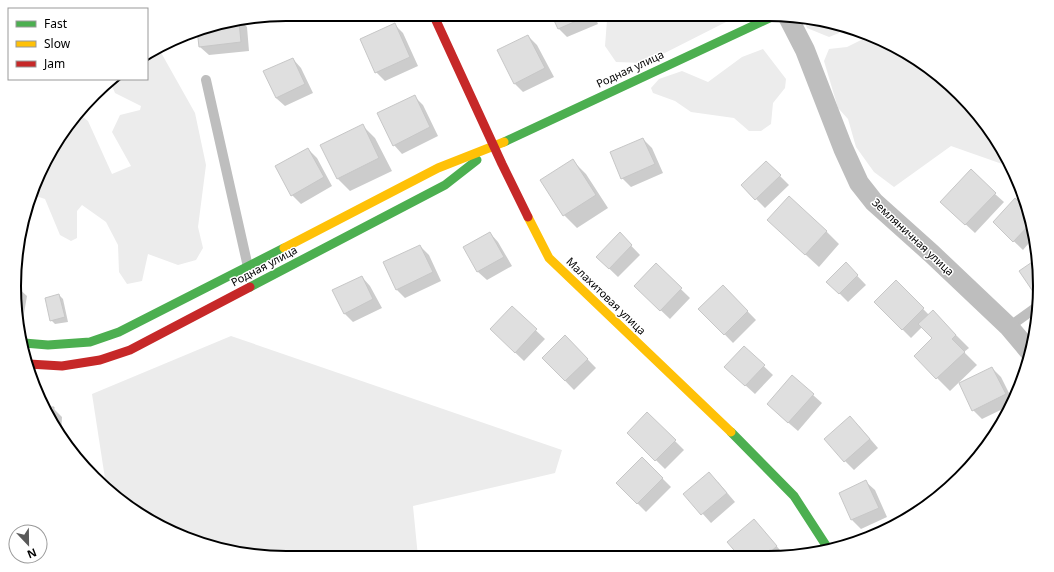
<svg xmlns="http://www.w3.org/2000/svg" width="1054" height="572" font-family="'Noto Sans',sans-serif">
<rect width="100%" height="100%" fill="#fff"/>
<path fill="#ececec" d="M604 14 734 15 728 21 645 63 616 62 605 46 607 20Z
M807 18 839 23 844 26 839 33 829 37 807 28 805 22Z
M869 36 904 50 947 81 984 120 1011 164 1005 165 951 146 894 187 874 172 856 147 848 119 838 108 824 61 829 49 847 47Z
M159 49 195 113 206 165 198 227 203 248 196 260 178 265 148 254 142 281 127 284 119 272 118 245 106 222 82 205 77 211V238L71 241 60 235 45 199 33 195 60 135 79 114 88 121 112 174 131 166 112 132 120 115 140 110 141 106 115 93 110 81 112 79H147V56Z
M763 49 786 79 785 88 773 103 771 124 761 131H749L734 118 691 112 675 101 653 93 651 88 659 79 682 71 708 82 742 57Z
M231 336 562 450 555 473 413 506 418 557H268L215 549 150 522 106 485 92 394Z"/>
<path fill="#0003" d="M552 14H594L598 24 567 37 559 29Z
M241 21 247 27 249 51 209 55 200 47 198 29Z
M395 25 403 33 418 66 385 81 376 72Z
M528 36 537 45 554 77 523 92 515 84Z
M293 59 301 68 313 93 285 106 276 98Z
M414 96 423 105 438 136 402 154 394 145Z
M362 125 375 138 392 171 350 191 337 178Z
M643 139 652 148 663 173 631 187 622 178Z
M308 149 317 158 332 186 301 204 292 195Z
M573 161 586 174 608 208 577 228 564 215Z
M766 162 789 185 765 208 742 185Z
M995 194 1004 202 975 233 950 210Z
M1029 212 1034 237 1023 250 1003 231Z
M826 231 839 244 819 267 782 233Z
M490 233 498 242 512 266 487 280 478 272 464 248Z
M620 234 640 255 618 277 597 257Z
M420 246 429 255 441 281 405 298 396 289Z
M1038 259 1039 268 1038 298 1021 271Z
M846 264 866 285 848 302 828 282Z
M656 265 690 298 670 319 635 286Z
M362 277 370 286 382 308 353 322 344 313Z
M896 281 929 315 946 325 969 348 964 352 977 365 950 391 937 378 933 338 922 327 911 338 875 302Z
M16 286 27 296 22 325H19L15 304Z
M723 286 756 320 733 343 700 309Z
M59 295 63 299 68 322 55 324 51 320Z
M512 308 545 339 524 361 500 338Z
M565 336 596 368 574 390 543 358Z
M744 347 773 375 755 394 735 376Z
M992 368 1001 377 1013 401 1011 405 982 419 973 410Z
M813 395 822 403 798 431 777 413Z
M46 408H53L62 417 61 433Z
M647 413 684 450 665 469 628 433Z
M859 426 878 448 854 470 845 461Z
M642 458 671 487 646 512 617 483Z
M718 482 735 502 711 523 685 494Z
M866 482 875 490 887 517 861 529 852 520 840 493Z
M763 530 785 556H741Z"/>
<path fill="#dfdfdf" stroke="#c7c7c7" d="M551 14H589L590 15 558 29Z
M239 22 241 42 199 47 197 29Z
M395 23 410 57 375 73 360 39Z
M528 35 545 68 514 84 497 50Z
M293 58 305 84 276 98 263 71Z
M415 95 430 127 393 146 377 113Z
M363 124 379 158 337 179 320 145Z
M643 138 655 164 621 179 610 152Z
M308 148 324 177 291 196 275 166Z
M573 159 596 195 563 216 540 180Z
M766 161 781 175 755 200 741 185Z
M971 169 996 193 965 225 940 202Z
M789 196 827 231 805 255 767 220Z
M1015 198 1029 210 1032 222 1013 242 993 222Z
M490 232 504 257 477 272 463 247Z
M620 232 632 245 609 269 596 257Z
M420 245 433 272 396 290 383 262Z
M1038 258 1039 268 1038 299 1019 271Z
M846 262 858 275 839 294 826 282Z
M656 263 682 288 660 311 634 286Z
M362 276 373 299 344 314 332 290Z
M896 280 924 308 902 330 874 302Z
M723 285 748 311 724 335 698 309Z
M59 294 65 317 50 321 45 298Z
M512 306 537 329 515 353 490 329Z
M933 310 956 335 952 339 965 352 936 379 914 356 932 338 918 324Z
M565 335 588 359 565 381 542 358Z
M744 346 765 365 745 386 724 367Z
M992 367 1006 394 972 411 959 383Z
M792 375 814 394 788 423 767 404Z
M45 407H54L53 420Z
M647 412 676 440 655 461 627 433Z
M850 416 870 439 844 462 824 439Z
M642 457 663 478 637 504 616 483Z
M709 472 727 493 701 515 683 494Z
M866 480 879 508 851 520 839 493Z
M754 519 777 546 766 556H739L727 542Z"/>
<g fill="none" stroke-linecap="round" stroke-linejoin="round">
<path stroke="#bebebe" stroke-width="10" d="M206 80 248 267
M1009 327 1038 306"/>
<path stroke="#bebebe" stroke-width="20" d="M787 15 805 50 843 148 859 183 874 202 932 254 1009 327 1030 352"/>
<path stroke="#4caf50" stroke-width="9" d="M504 142 776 15
M250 287 445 185 477 160
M24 343 48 345 90 342 119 332 284 248
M731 432 794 496 829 550"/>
<path stroke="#ffc107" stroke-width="9" d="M528 217 549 258 731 432
M284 248 438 168 504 142"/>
<path stroke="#c62828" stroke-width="9" d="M433 14 502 164 528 217
M29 364 62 366 100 360 130 350 250 287"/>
</g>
<g text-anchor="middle" stroke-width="3" stroke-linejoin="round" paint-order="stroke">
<g font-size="11" fill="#000" stroke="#fff">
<text transform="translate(630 69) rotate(-25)" y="4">Родная улица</text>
<text transform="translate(913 237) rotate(43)" y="4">Земляничная улица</text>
<text transform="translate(264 266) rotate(-28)" y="4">Родная улица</text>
<text transform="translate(606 296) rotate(44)" y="4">Малахитовая улица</text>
</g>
</g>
<path d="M0 0H1054V572H0ZM286 21H768A265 265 0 0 1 1033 286V286A265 265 0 0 1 768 551H286A265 265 0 0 1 21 286V286A265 265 0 0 1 286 21Z" fill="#fff" fill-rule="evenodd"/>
<path fill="none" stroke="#000" stroke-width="2" d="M286 21H768A265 265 0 0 1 1033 286V286A265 265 0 0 1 768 551H286A265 265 0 0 1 21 286V286A265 265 0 0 1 286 21Z"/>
<rect x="8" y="8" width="140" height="72" fill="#ffffff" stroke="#999999"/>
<rect x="16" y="21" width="20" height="6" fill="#4caf50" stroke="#999999"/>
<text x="44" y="28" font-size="12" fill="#000000">Fast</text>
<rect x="16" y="41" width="20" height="6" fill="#ffc107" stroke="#999999"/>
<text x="44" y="48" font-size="12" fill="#000000">Slow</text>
<rect x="16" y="61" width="20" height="6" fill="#c62828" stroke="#999999"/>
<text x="44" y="68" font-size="12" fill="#000000">Jam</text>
<g transform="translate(28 544) rotate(158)"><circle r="19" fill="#ffffff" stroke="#999999"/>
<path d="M0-3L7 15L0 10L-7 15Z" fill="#595959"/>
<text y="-6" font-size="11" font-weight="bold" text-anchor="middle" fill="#000000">N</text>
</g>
</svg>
